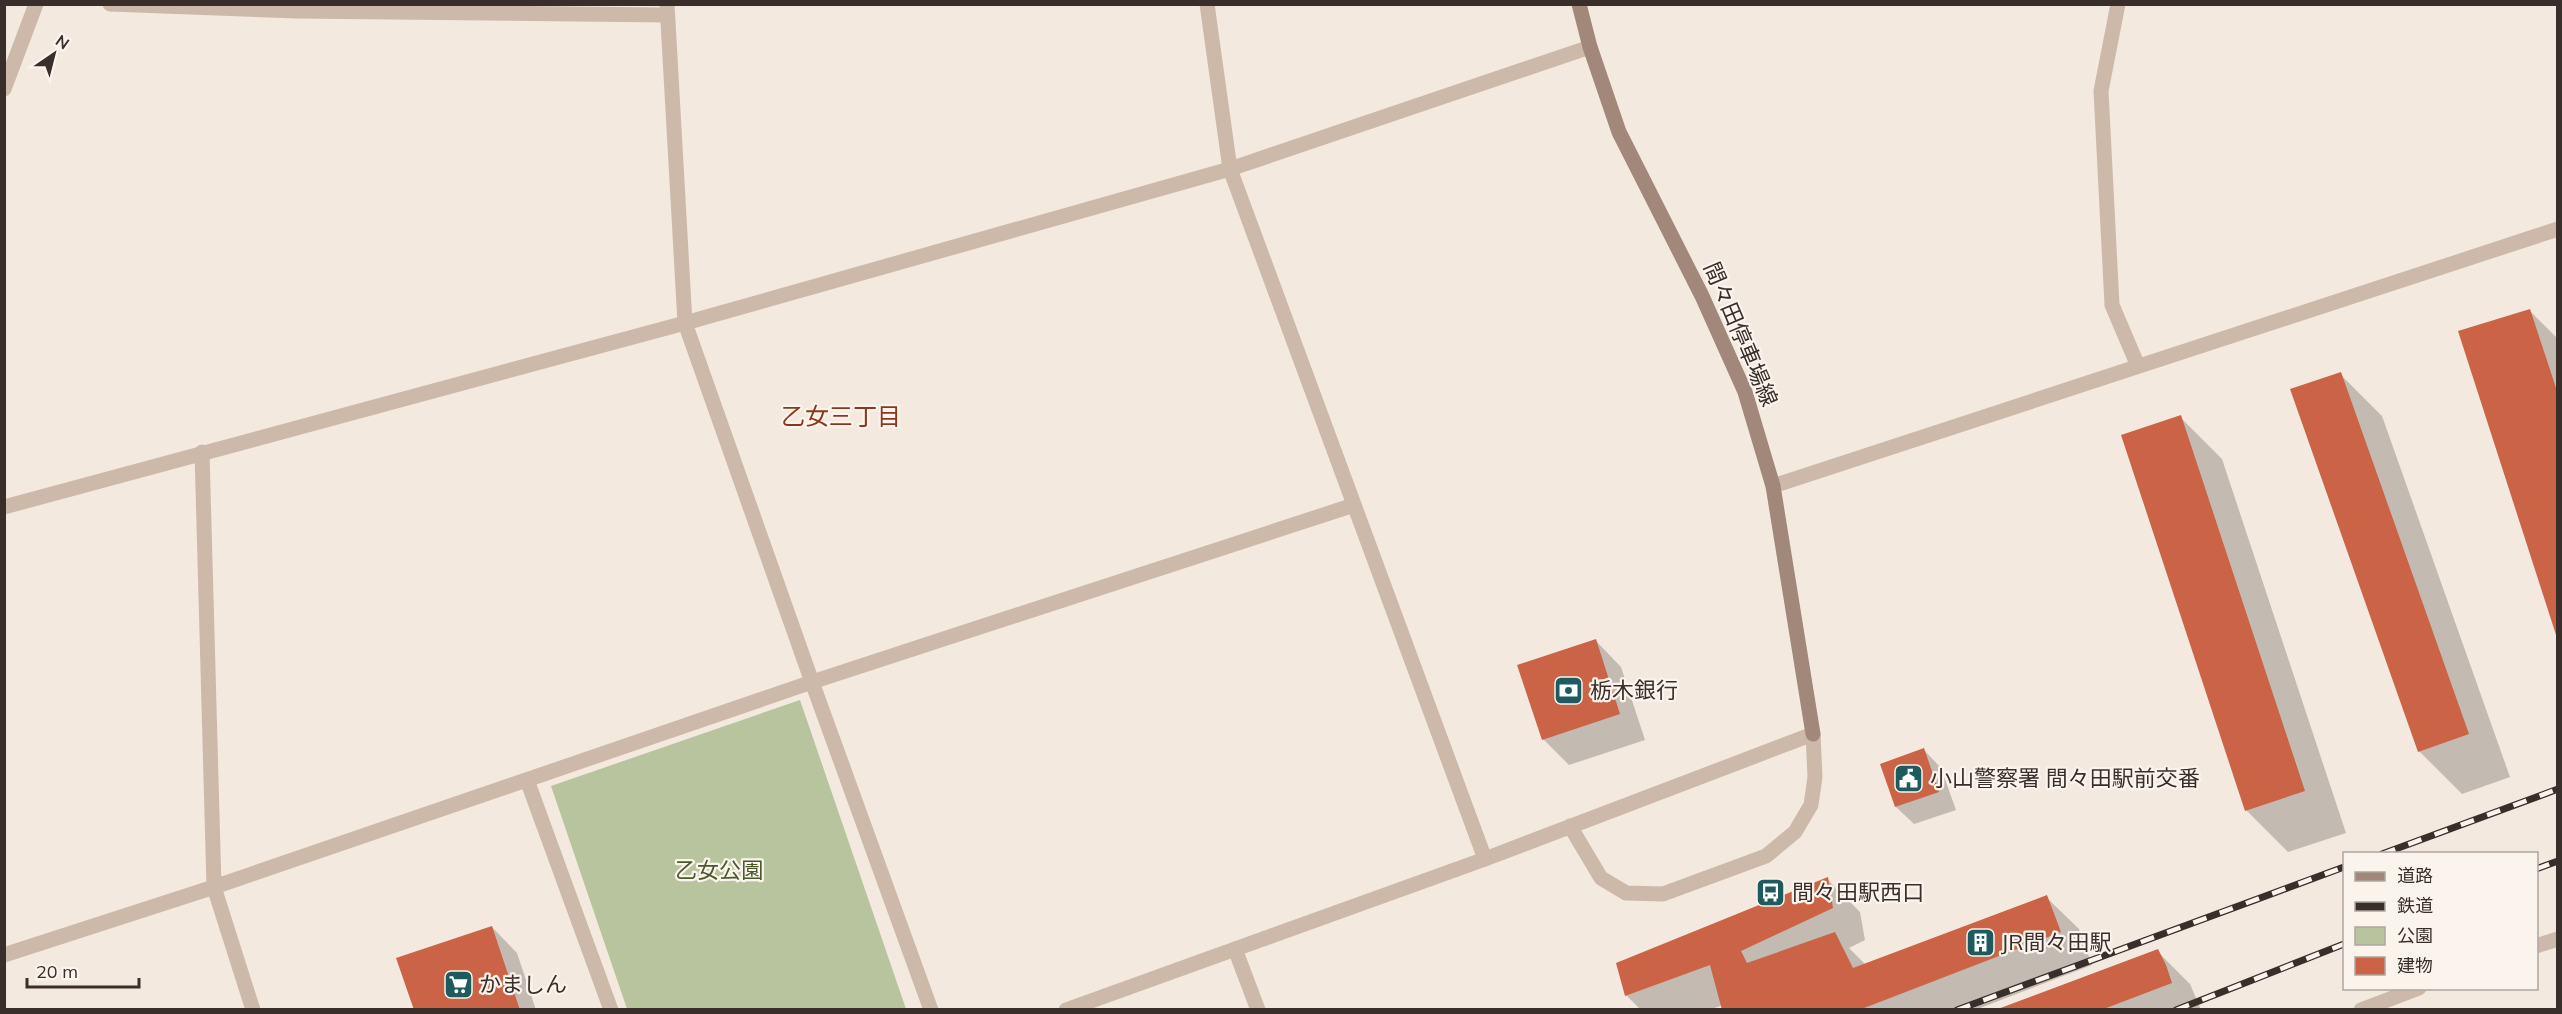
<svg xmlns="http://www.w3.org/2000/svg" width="2562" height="1014" font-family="Mulish,'Noto Sans JP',sans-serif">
<rect width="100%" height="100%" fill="#f4e9df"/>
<path fill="#b8c49e" d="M800 700 906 1009H627L551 786Z"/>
<path fill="#0003" d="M2529 310 2558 339V634L2460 332Z
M2340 374 2382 416 2510 777 2462 794 2419 751Z
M2180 417 2222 459 2346 833 2288 852 2246 810Z
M1596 641 1621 667 1645 740 1569 765 1543 739Z
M1924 750 1941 768 1956 810 1914 824 1896 807 1882 765Z
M1827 879 1860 912 1865 940 1849 948 1866 965 2046 897 2079 929 2092 965 1975 1010H1724L1723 1005 1709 1010H1641L1626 995Z
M492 927 517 953 536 1010H415Z
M2157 951 2190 984 2201 1010H1999Z"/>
<path fill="#cb6346" d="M2530 309 2558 394 2557 638 2458 331Z
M2341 372 2469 734 2418 752 2290 389Z
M2181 415 2305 791 2245 811 2121 435Z
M1596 639 1620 714 1542 740 1517 665Z
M1924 748 1939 792 1895 807 1880 764Z
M1828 877 1833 908 1741 951 1747 963 1835 932 1853 968 2047 895 2061 932 1859 1010H1722L1710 965 1625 996 1616 963Z
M492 926 520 1010H414L396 958Z
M2158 949 2166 965 2172 983 2101 1010H1995Z"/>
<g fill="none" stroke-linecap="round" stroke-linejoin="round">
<path stroke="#cdb9aa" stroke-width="15" d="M110 4 296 11 667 15
M667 4 685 323 812 682 931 1010
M1207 4 1230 169 1485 859
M2118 4 2101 91 2112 305 2138 366
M202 452 214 887 253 1010
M1773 486 2558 229
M4 507 685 323 1230 169 1590 47
M527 780 611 1010
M2536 946 2558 939
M1235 949 1258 1010
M4 955 214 887 812 682 1354 505
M2361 1010 2419 988"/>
<path stroke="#cdb9aa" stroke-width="15" d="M4 89 36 4
M1066 1010 1485 859 1813 734 1815 777 1811 805 1795 832 1766 856 1663 894 1626 893 1601 878 1570 826"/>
<path stroke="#a1887b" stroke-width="15" d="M1579 4 1590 47 1619 132 1702 296 1745 392 1773 486 1813 734"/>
<defs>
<path id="rail" d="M2382 854 2558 789
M2536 869 2558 861
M1957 1010 2344 867
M2176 1010 2344 944"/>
</defs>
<use href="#rail" stroke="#3a2e2a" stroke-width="7"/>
<use href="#rail" stroke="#fbf4ec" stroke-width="4.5" stroke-dasharray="14" stroke-linecap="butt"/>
</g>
<defs>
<symbol id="bank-square" viewBox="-11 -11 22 22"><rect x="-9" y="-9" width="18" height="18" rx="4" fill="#1d5b5e" stroke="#fbf4ec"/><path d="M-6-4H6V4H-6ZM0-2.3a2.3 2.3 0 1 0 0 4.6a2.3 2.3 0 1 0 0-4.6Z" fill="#fff"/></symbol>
<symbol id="civic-square" viewBox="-11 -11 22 22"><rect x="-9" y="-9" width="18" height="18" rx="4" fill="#1d5b5e" stroke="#fbf4ec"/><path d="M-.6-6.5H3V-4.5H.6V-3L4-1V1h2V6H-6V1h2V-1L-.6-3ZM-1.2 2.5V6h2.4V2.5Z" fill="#fff"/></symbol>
<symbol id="bus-square" viewBox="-11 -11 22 22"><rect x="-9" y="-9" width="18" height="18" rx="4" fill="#1d5b5e" stroke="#fbf4ec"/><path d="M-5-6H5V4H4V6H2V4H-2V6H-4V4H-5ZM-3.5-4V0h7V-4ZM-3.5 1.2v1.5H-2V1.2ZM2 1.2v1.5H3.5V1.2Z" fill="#fff"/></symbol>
<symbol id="building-square" viewBox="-11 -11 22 22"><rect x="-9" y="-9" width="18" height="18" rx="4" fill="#1d5b5e" stroke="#fbf4ec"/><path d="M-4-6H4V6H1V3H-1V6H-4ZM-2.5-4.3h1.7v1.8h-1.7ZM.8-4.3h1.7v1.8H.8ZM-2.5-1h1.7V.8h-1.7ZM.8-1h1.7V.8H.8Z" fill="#fff"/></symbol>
<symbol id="supermarket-square" viewBox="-11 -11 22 22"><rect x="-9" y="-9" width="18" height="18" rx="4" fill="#1d5b5e" stroke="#fbf4ec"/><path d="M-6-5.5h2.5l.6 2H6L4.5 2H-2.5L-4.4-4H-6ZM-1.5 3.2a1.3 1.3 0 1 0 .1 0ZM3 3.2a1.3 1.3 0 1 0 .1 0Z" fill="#fff"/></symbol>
</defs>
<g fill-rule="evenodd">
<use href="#bank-square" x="1552" y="674" width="33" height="33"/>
<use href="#civic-square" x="1892" y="762" width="33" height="33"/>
<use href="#bus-square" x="1754" y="876" width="33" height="33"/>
<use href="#building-square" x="1964" y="926" width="33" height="33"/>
<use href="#supermarket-square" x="442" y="968" width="33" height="33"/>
</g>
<g text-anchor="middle" stroke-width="4.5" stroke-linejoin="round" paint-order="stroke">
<g font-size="22" fill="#3a2e2a" stroke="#fbf4ec">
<text transform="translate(1741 334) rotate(67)" y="8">間々田停車場線</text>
</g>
<g font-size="22" fill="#3a2e2a" stroke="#fbf4ec" text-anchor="start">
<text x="1590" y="698">栃木銀行</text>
<text x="1930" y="786">小山警察署 間々田駅前交番</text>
<text x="1792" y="900">間々田駅西口</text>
<text x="2001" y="950">JR間々田駅</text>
<text x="479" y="992">かましん</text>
</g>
<g font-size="22" fill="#4a592c" stroke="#fbf4ec">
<text x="719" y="878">乙女公園</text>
</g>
<g font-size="24" fill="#8d361f" stroke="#fbf4ec">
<text x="841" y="425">乙女三丁目</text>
</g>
</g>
<rect width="2562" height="1014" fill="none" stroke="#3a2e2a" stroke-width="12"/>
<rect x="2343" y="852" width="195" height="138" fill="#fbf4ec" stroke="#aea59e" stroke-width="1.5"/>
<rect x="2355" y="872" width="30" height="9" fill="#a1887b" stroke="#aea59e" stroke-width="1.5"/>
<text x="2397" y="882" font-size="18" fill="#3a2e2a">道路</text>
<rect x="2355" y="902" width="30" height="9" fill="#3a2e2a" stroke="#aea59e" stroke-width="1.5"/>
<text x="2397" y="912" font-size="18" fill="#3a2e2a">鉄道</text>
<rect x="2355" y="927" width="30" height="18" fill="#b8c49e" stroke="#aea59e" stroke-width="1.5"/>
<text x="2397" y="942" font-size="18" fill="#3a2e2a">公園</text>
<rect x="2355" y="957" width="30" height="18" fill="#cb6346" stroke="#aea59e" stroke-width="1.5"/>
<text x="2397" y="972" font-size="18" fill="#3a2e2a">建物</text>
<g transform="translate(54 54) rotate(35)" stroke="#fbf4ec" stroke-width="4.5" paint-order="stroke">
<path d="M0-4.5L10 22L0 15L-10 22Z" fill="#3a2e2a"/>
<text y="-9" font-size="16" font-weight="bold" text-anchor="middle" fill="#3a2e2a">N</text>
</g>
<path d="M27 978v9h112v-9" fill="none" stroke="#3a2e2a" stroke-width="3"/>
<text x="36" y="978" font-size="18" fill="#3a2e2a" stroke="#fbf4ec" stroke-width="4.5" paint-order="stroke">20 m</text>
</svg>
